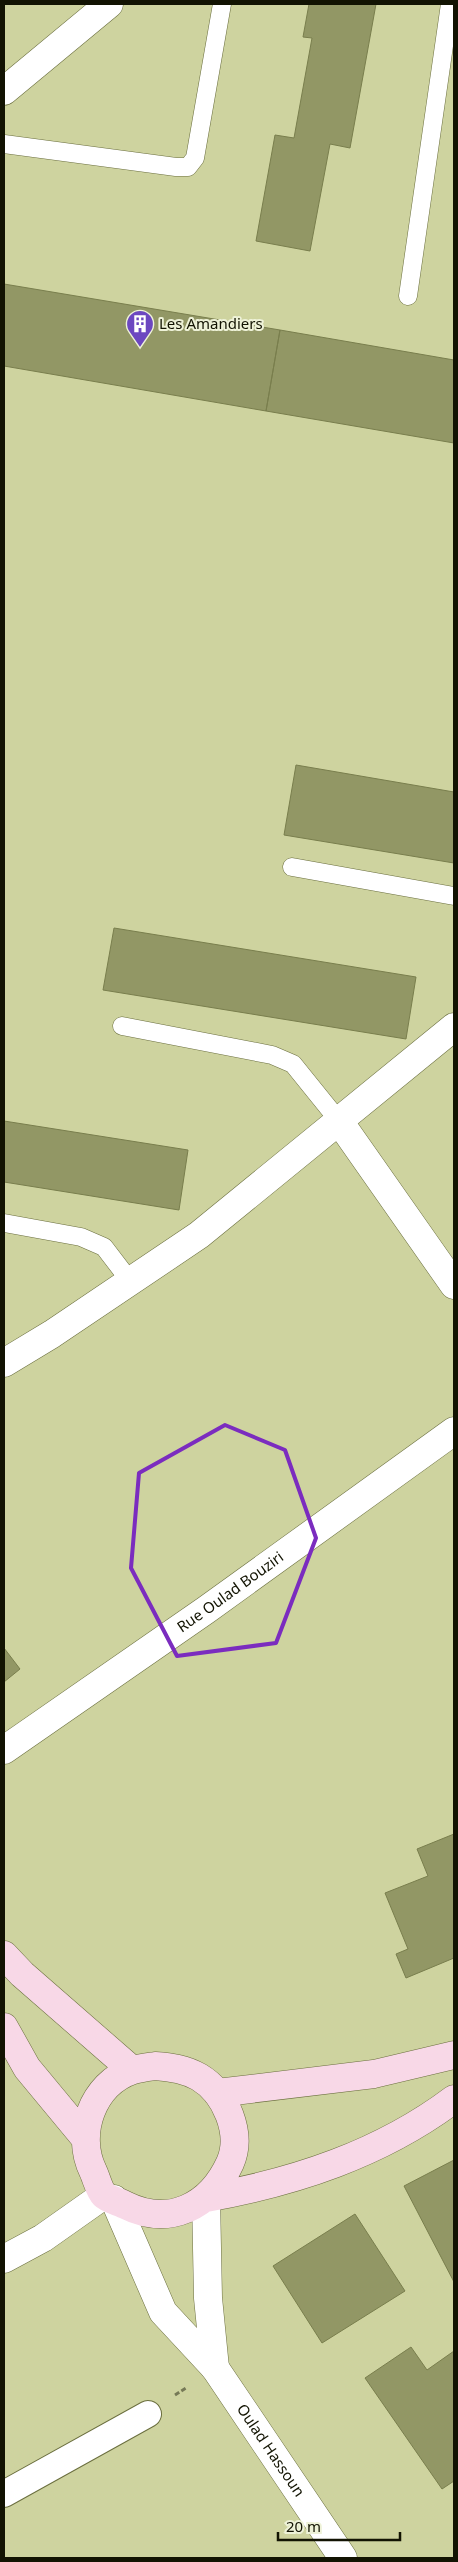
<svg xmlns="http://www.w3.org/2000/svg" width="458" height="2562" font-family="'Noto Sans',sans-serif">
<rect width="100%" height="100%" fill="#ced39f"/>
<path fill="#929765" stroke="#797e4d" d="M309 4H376L350 148 330 144 310 251 256 241 275 135 294 138 312 38 303 37Z
M4 284 280 330 266 411 4 366Z
M280 330 454 360V443L266 411Z
M296 765 454 792V863L284 835Z
M114 928 416 977 406 1039 103 990Z
M4 1121 188 1150 179 1210 4 1182Z
M4 1648 20 1669 4 1682Z
M454 1834V1958L406 1978 396 1954 408 1949 385 1893 428 1876 417 1849Z
M454 2160V2282L404 2186Z
M355 2214 405 2291 322 2343 273 2266Z
M411 2347 427 2370 454 2351V2481L442 2489 365 2378Z"/>
<g fill="none" stroke-linecap="round" stroke-linejoin="round">
<defs>
<path id="service" d="M4 144 176 167H188L195 158 222 4
M408 296 450 4
M292 867 454 896
M122 1026 272 1055 293 1064 339 1121
M4 1223 81 1237 104 1247 130 1281"/>
<path id="pedestrian" d="M4 2494 148 2414"/>
<g id="minor">
<path d="M4 91 109 4"/>
<path d="M339 1121 454 1285"/>
<path d="M4 1363 52 1334 199 1235 454 1027"/>
<path id="s1" d="M4 1750 206 1610 454 1431"/>
<path d="M206 2198 208 2298 215 2368"/>
<path id="s2" d="M114 2199 163 2312 215 2368 343 2558"/>
<path d="M4 2259 43 2238 104 2195"/>
</g>
<path id="secondary" d="M4 1955 22 1974 132 2070
M4 2027 27 2068 85 2138
M155 2066C171 2067 185 2069 199 2077 226 2093 243 2134 230 2163 210 2207 169 2227 125 2205 119 2202 108 2199 104 2195 99 2190 96 2177 93 2171 75 2134 92 2084 133 2070 140 2068 148 2067 155 2066Z
M217 2093 374 2074 454 2055
M206 2198C295 2182 381 2154 454 2099"/>
</defs>
<use href="#service" stroke="#6b6f3f" stroke-width="19"/>
<use href="#pedestrian" stroke="#6b6f3f" stroke-width="28"/>
<use href="#minor" stroke="#6b6f3f" stroke-width="29"/>
<use href="#secondary" stroke="#6b6f3f" stroke-width="29"/>
<path stroke="#767956" stroke-width="3" stroke-dasharray="5 2.5" stroke-linecap="butt" d="M175 2395 186 2388"/>
<use href="#service" stroke="#fff" stroke-width="18"/>
<use href="#pedestrian" stroke="#fff" stroke-width="26"/>
<use href="#minor" stroke="#fff" stroke-width="28"/>
<use href="#secondary" stroke="#f8d8e7" stroke-width="28"/>
</g>
<path fill="none" stroke="#7b2cbf" stroke-width="4" stroke-linejoin="round" d="M225 1425 285 1450 316 1538 276 1643 177 1656 131 1568 139 1473Z"/>
<defs>
<symbol id="building-pin" viewBox="-11 -11 22 30"><path d="M0 17L-7.5 6A9.5 9.5 0 1 1 7.5 6Z" fill="#6c47c0" stroke="#eef2d8"/><path d="M-4-6H4V6H1V3H-1V6H-4ZM-2.5-4.3h1.7v1.8h-1.7ZM.8-4.3h1.7v1.8H.8ZM-2.5-1h1.7V.8h-1.7ZM.8-1h1.7V.8H.8Z" fill="#fff"/></symbol>
</defs>
<g fill-rule="evenodd">
<use href="#building-pin" x="124" y="308" width="32" height="43"/>
</g>
<g text-anchor="middle" stroke-width="4" stroke-linejoin="round" paint-order="stroke">
<g font-size="15" fill="#121302" stroke="#eef2d8" text-anchor="start">
<text x="159" y="329">Les Amandiers</text>
</g>
<g font-size="15" fill="#121302" stroke="#eef2d8">
<text dy="5" stroke="none"><textPath href="#s1" startOffset="276">Rue Oulad Bouziri</textPath></text>
<text dy="5" stroke="none"><textPath href="#s2" startOffset="299">Oulad Hassoun</textPath></text>
</g>
</g>
<rect width="458" height="2562" fill="none" stroke="#121302" stroke-width="10"/>
<path d="M278 2532v8h122v-8" fill="none" stroke="#121302" stroke-width="2.5"/>
<text x="286" y="2532" font-size="15" fill="#121302" stroke="#eef2d8" stroke-width="4" paint-order="stroke">20 m</text>
</svg>
